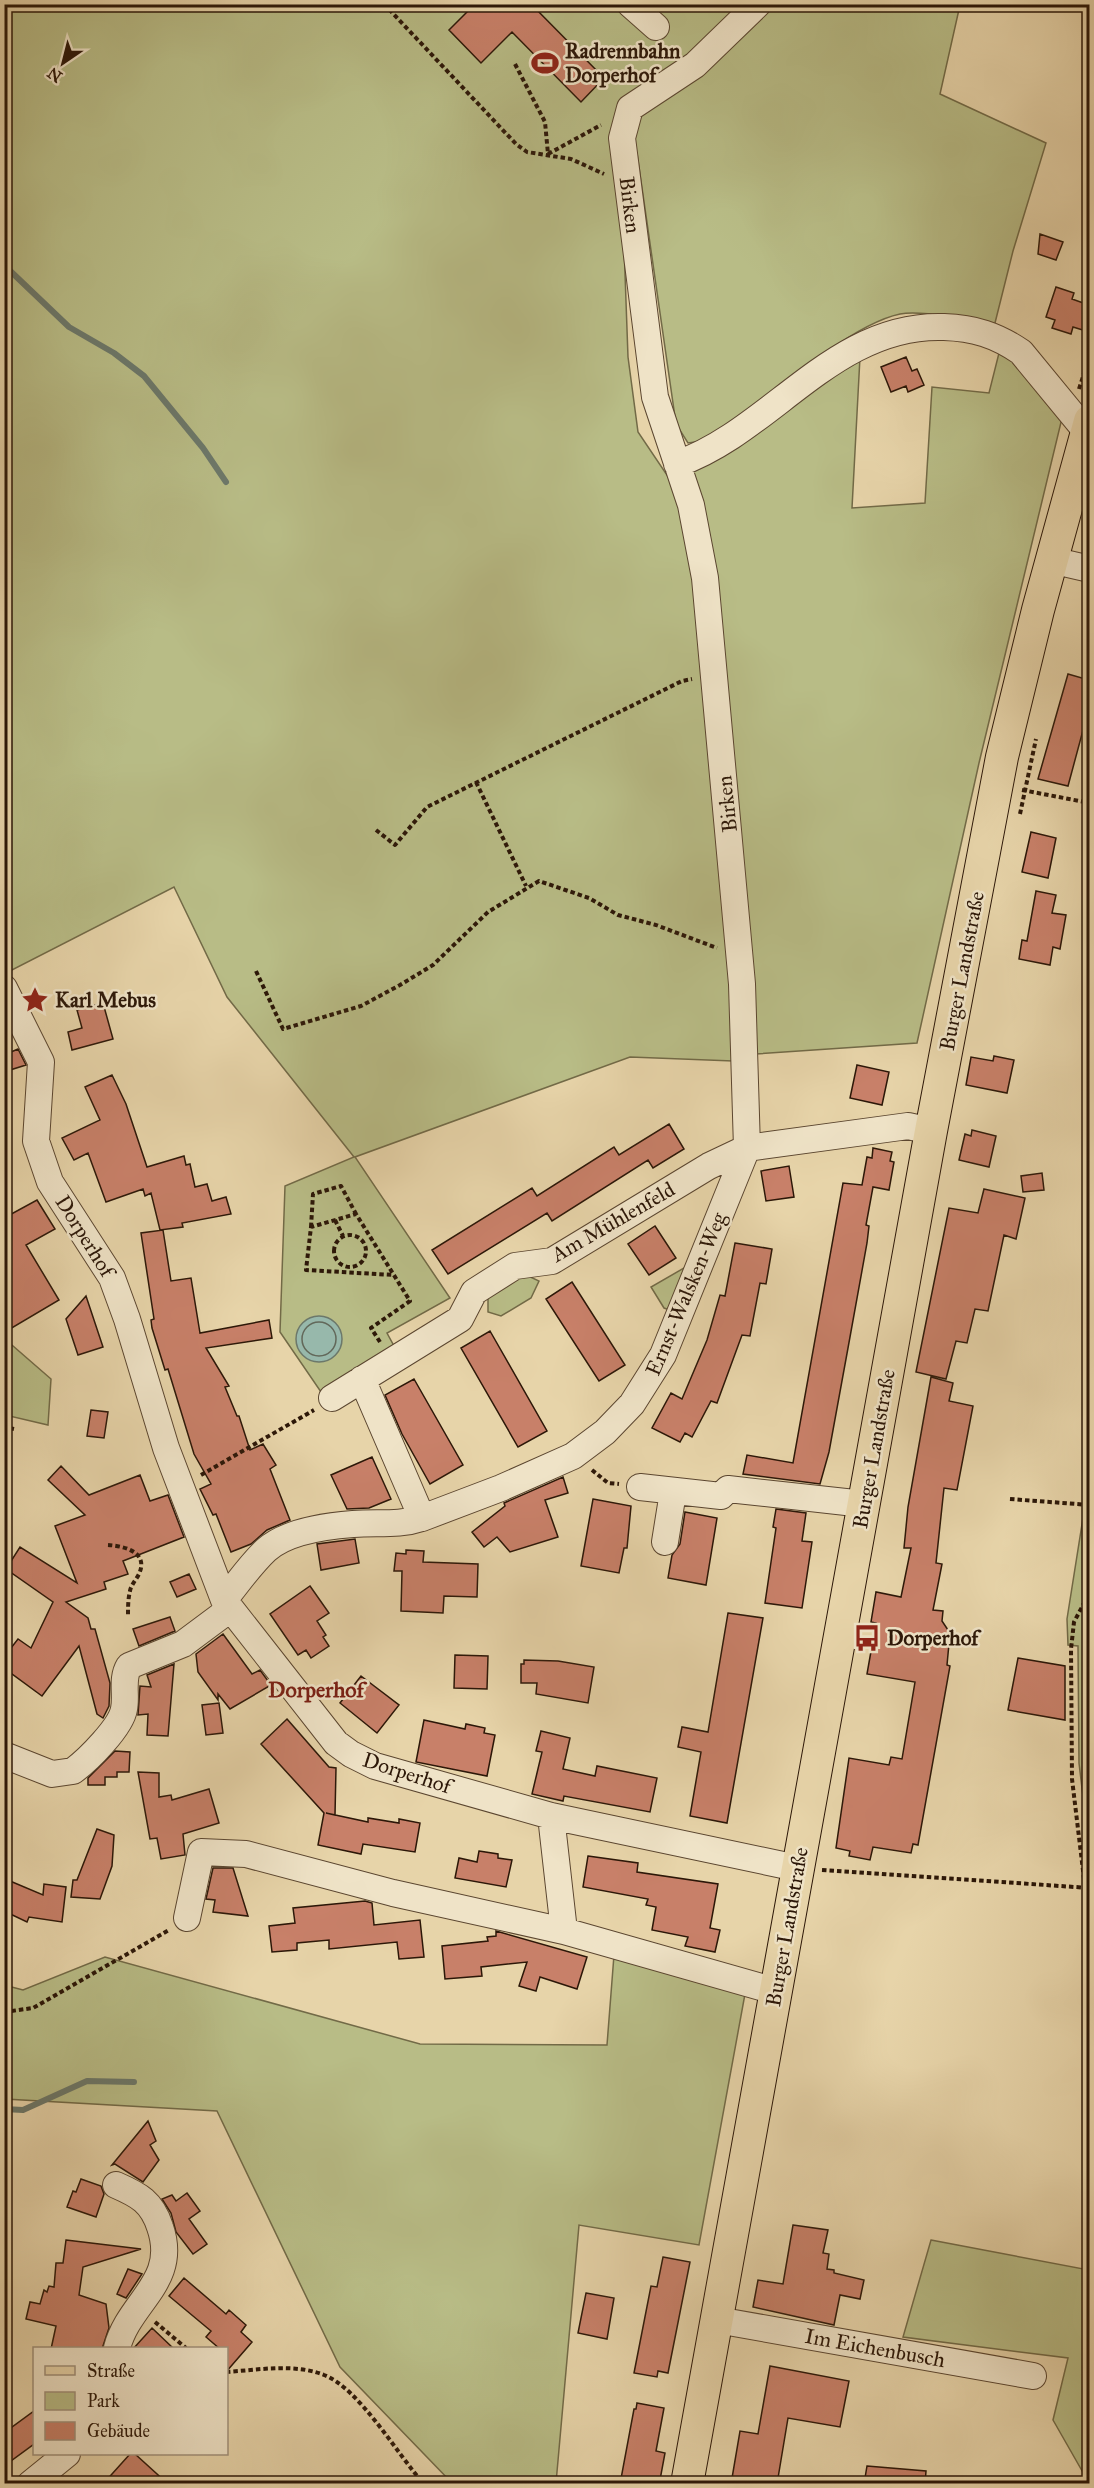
<svg xmlns="http://www.w3.org/2000/svg" width="1094" height="2488" font-family="'IM FELL Great Primer',serif">
<rect width="100%" height="100%" fill="#e7d4a9"/>
<filter id="stains"><feTurbulence type="fractalNoise" baseFrequency=".00333" numOctaves="4"/><feColorMatrix values="0 0 0 0 .2 0 0 0 0 .09 0 0 0 0 .02 0 0 0 .5 -.17"/></filter>
<radialGradient id="worn" r=".72"><stop offset=".6" stop-color="#630" stop-opacity="0"/><stop offset="1" stop-color="#630" stop-opacity=".3"/></radialGradient>
<path fill="#b8bc86" stroke="#726a47" stroke-width="1.5" d="M4 5H960L940 94 1046 143 1013 251 994 327C972 320 922 310 900 314 847 325 761 404 716 439L688 443 676 424 637 153 623 218 628 357 638 432 669 478 693 540 728 952 733 1061 630 1057 355 1157 450 1298 387 1333 394 1346 321 1392 280 1332 285 1186 354 1157 227 997 174 887 10 971 5 961Z
M1001 345 1063 414 979 763 917 1043 756 1054 689 469 860 357 852 508 925 503 932 387 989 393Z
M691 1264 673 1311 664 1308 651 1287Z
M520 1272 539 1281 531 1298 501 1316 488 1312V1294Z
M5 1339 51 1379 48 1425 5 1415Z
M1089 1480V1847L1079 1763 1078 1646 1068 1645 1067 1619Z
M614 1955 745 1994 699 2245 579 2225 556 2483H452L340 2367 217 2111 5 2099 4 1985 23 1990 105 1957 420 2044 607 2045Z
M931 2240 1089 2270V2483L1053 2420 1068 2358 903 2337Z"/>
<path fill="#97b8ab" stroke="#6c786a" stroke-width="1.5" d="M296 1339a23 23 0 1 1 46 0a23 23 0 1 1-46 0Z"/>
<g fill="none" stroke-linecap="round" stroke-linejoin="round">
<path stroke="#62685a" stroke-width="1.5" d="M302 1339a17 17 0 1 1 34 0a17 17 0 1 1-34 0Z"/>
<path stroke="#6c786a" stroke-width="6" d="M4 265 69 327 114 353 144 376 203 448 226 482
M4 2109 23 2110 87 2081 134 2082"/>
</g>
<path fill="#c88069" stroke="#2c1708" stroke-width="1.5" d="M475 4H531L604 78 581 102 512 32 481 63 449 30Z
M1040 234 1063 242 1056 260 1038 254Z
M1056 287 1074 293 1072 299 1089 305V332L1073 327 1071 334 1052 328 1055 320 1046 317Z
M906 357 912 371 917 369 924 385 908 392 906 386 891 392 881 367Z
M1068 674 1089 680V708L1068 786 1038 779Z
M1031 832 1056 838 1048 878 1022 872Z
M1036 891 1056 895 1052 913 1066 915 1060 949 1053 947 1050 965 1019 959 1022 940 1027 941Z
M103 1003 113 1039 72 1050 68 1032 82 1028 77 1010Z
M18 1049 26 1065 10 1070 4 1055Z
M994 1056 1014 1060 1007 1093 966 1085 971 1057 993 1061Z
M857 1065 889 1072 882 1105 850 1098Z
M112 1075 126 1104 147 1167 184 1156 186 1165 190 1164 195 1187 207 1184 212 1201 226 1197 231 1214 182 1223 183 1227 160 1230 151 1193 145 1196 143 1189 106 1202 88 1153 74 1160 62 1138 100 1120 85 1087Z
M669 1124 684 1149 653 1168 648 1160 552 1221 547 1213 448 1274 432 1250 532 1188 537 1196 614 1147 619 1155Z
M972 1130 996 1136 989 1167 959 1160 965 1134 971 1136Z
M873 1148 892 1152 890 1161 894 1162 889 1190 873 1187 866 1225 869 1226 867 1243 848 1348 829 1452 820 1484 743 1474 747 1455 793 1463 843 1183 862 1185 867 1157 872 1158Z
M789 1166 794 1197 766 1201 761 1171Z
M1042 1173 1044 1190 1023 1192 1021 1176Z
M984 1189 1025 1198 1016 1239 1004 1235 988 1311 975 1309 967 1343 956 1341 946 1379 916 1372 949 1208 978 1213Z
M37 1200 55 1229 26 1245 59 1300 10 1329 4 1320V1218Z
M655 1226 676 1258 649 1275 628 1244Z
M163 1230 171 1281 191 1278 200 1333 269 1320 272 1338 206 1348 229 1386 225 1387 237 1416H239L250 1450 263 1444 276 1465 270 1469 290 1520 267 1530 251 1544 231 1552 216 1514 213 1515 200 1489 211 1484 194 1454 168 1369 165 1370 152 1328 151 1320 154 1319 141 1233Z
M735 1243 772 1249 766 1284 760 1283 750 1336 742 1335 717 1403 711 1401 692 1437 685 1433 680 1442 652 1428 671 1393 682 1399 707 1340 720 1295 725 1296Z
M572 1282 625 1365 599 1381 546 1299Z
M86 1296 103 1347 78 1355 66 1319Z
M490 1331 547 1431 518 1447 461 1348Z
M931 1377 953 1383 949 1401 973 1406 957 1490 944 1488 936 1563 942 1564 933 1610 943 1611 942 1621 950 1633 947 1665 950 1666 918 1845 913 1844 911 1853 873 1847 870 1860 849 1856 850 1851 836 1848 849 1758 889 1765 891 1757 902 1759 915 1682 867 1674 876 1623 871 1622 876 1592 901 1597 911 1548H904L908 1507Z
M414 1379 463 1465 430 1484 402 1434 385 1395Z
M91 1410 108 1412 104 1438 87 1436Z
M372 1457 391 1499 369 1508 347 1509 331 1475Z
M61 1466 89 1495 140 1475 150 1501 168 1495 184 1537 123 1561 128 1574 104 1582 106 1589 66 1602 88 1618 91 1629H95L110 1683 109 1706 103 1718 97 1714 79 1646 42 1696 4 1668V1657L18 1639 31 1648 53 1602 6 1569 20 1547 77 1583 55 1526 85 1515 48 1480Z
M563 1477 568 1493 545 1500 558 1537 510 1552 497 1537 484 1547 472 1532 505 1506 504 1503Z
M593 1499 631 1506 627 1548H624L619 1573 581 1566Z
M776 1509 806 1513 802 1541 812 1542 802 1608 765 1603 776 1528 773 1527Z
M685 1512 717 1518 706 1585 668 1578 672 1555 680 1544Z
M355 1539 359 1563 321 1570 317 1544Z
M406 1550 424 1551 423 1562 478 1564 477 1597 444 1596 443 1613 401 1611 402 1571H394L396 1553 406 1554Z
M189 1574 196 1589 177 1597 170 1582Z
M310 1586 329 1613 317 1621 326 1635 323 1637 329 1646 311 1658 306 1650 298 1655 270 1614Z
M728 1613 763 1618 727 1823 690 1816 701 1752 678 1747 682 1727 708 1732Z
M170 1617 175 1631 139 1646 133 1629Z
M223 1634 252 1674 260 1670 271 1685 230 1709 218 1694V1700L198 1672 196 1654Z
M455 1655 488 1656 487 1689 454 1688Z
M1018 1658 1065 1666V1720L1008 1710Z
M524 1660 558 1661 594 1667 588 1703 536 1694 537 1683H521V1664H524Z
M174 1664 168 1736 147 1735 148 1714 138 1715 140 1686 151 1687 147 1675Z
M361 1676 399 1705 377 1733 340 1703Z
M219 1703 223 1733 206 1735 202 1705Z
M287 1719 329 1767 336 1768 335 1815 326 1813 368 1822V1818L399 1823V1819L420 1823 415 1852 363 1844 361 1854 318 1845 324 1813 261 1744Z
M424 1720 465 1729 466 1724 485 1728 484 1733 495 1735 487 1776 416 1762Z
M541 1731 570 1738 563 1769 595 1776 597 1766 657 1778 650 1812 564 1796 563 1801 532 1794 542 1752 536 1751Z
M115 1751 130 1752 129 1772H117V1777H105V1785H88V1778Z
M138 1772 159 1773V1797L171 1795 172 1800 209 1789 219 1823 183 1834 185 1855 161 1859 157 1838 150 1839Z
M97 1829 114 1835 112 1866 100 1899 71 1897 73 1880H77Z
M479 1851 498 1854V1858L512 1860 506 1887 455 1878 459 1858 477 1862Z
M588 1856 638 1863 637 1872 718 1884 710 1928 720 1930 715 1952 685 1946 688 1937 652 1930 656 1907 646 1905 648 1899 583 1887Z
M213 1868H233L248 1916 213 1912 215 1900 206 1899Z
M10 1881 43 1895 44 1884 66 1887 62 1922 29 1917 27 1922 4 1911V1893Z
M365 1901 372 1903 374 1925 420 1920 424 1957 399 1959 397 1942 329 1949V1940L297 1943V1950L272 1952 269 1926 295 1923 293 1908Z
M496 1931 587 1957 577 1989 540 1977 536 1991 519 1986 527 1962 481 1967 482 1976 445 1979 442 1946 488 1941 487 1937 496 1936Z
M148 2121 156 2141 150 2145 159 2160 143 2182 115 2164 112 2165Z
M81 2179 101 2186 104 2194 96 2217 67 2207 73 2191 76 2192Z
M187 2193 200 2211 189 2219 207 2244 193 2254 176 2232 171 2213 162 2199 172 2195 176 2201Z
M793 2225 828 2230 823 2253 829 2254 827 2269 834 2270V2273L864 2280 860 2299 840 2295 834 2325 753 2307 758 2280 783 2284Z
M66 2240 141 2249 83 2267 79 2295 106 2304 109 2328 102 2349H51L56 2326 26 2319 30 2302 40 2304 44 2290 47 2292 49 2286 54 2287 56 2263H63Z
M663 2257 690 2262 668 2373 658 2371 657 2377 634 2373 651 2286 657 2287Z
M128 2269 142 2274 126 2298 117 2294Z
M184 2278 226 2314 229 2310 246 2325 241 2332 252 2342 226 2372V2349H220L206 2337 211 2331 169 2296Z
M586 2293 614 2298 607 2339 578 2333Z
M152 2328 174 2349H133Z
M770 2366 849 2381 840 2427 788 2418 777 2484H731L740 2431 758 2434Z
M637 2403 664 2408 656 2451 665 2453 660 2480 642 2478 641 2484H620L634 2409H636Z
M34 2411V2444L4 2466V2433Z
M130 2454H135L168 2484H103Z
M867 2466 926 2471 925 2484H864Z"/>
<g fill="none" stroke-linecap="round" stroke-linejoin="round">
<defs>
<path id="minor" d="M630 4 656 27
M677 464C772 431 834 323 944 327 974 328 996 335 1021 352L1086 431
M1051 560 1090 569
M4 988 41 1062 36 1141 50 1182 112 1278 127 1319 166 1448 224 1600 336 1743 351 1754 375 1766 551 1816 797 1868
M362 1379 422 1518 501 1488 573 1456 605 1432 632 1404 663 1355 747 1148 742 984 705 578 691 505 655 397 622 138 630 108 695 65 758 4
M332 1398 460 1319 474 1292 515 1266 552 1261 709 1166 747 1148 908 1126 931 1131
M640 1487 721 1496 728 1489 864 1504
M665 1542 673 1492
M224 1600C238 1583 250 1565 266 1550 287 1531 326 1526 353 1524 378 1522 398 1526 422 1518
M4 1755 52 1774 73 1771C88 1760 121 1727 124 1709 127 1695 121 1679 129 1666L183 1644 230 1609
M551 1816 564 1931
M187 1918 201 1852 246 1854 393 1893 564 1931 775 1991
M116 2185C139 2195 152 2202 160 2227 179 2282 129 2301 117 2348
M717 2320 1033 2376
M30 2484 67 2454"/>
<path id="major" d="M687 2484 931 1131 1002 757 1038 610 1090 421"/>
</defs>
<use href="#minor" stroke="#5b4630" stroke-width="28"/>
<use href="#major" stroke="#2c1708" stroke-width="34"/>
<path stroke="#2c1708" stroke-width="4" stroke-dasharray="4.5 3" stroke-linecap="butt" d="M384 4 516 144 527 152 571 159 604 174
M515 64 545 122 548 154 601 125
M1079 389 1090 355
M476 782 526 886
M1022 790 1090 803
M1020 814 1036 739
M376 830 395 845 427 807 682 681 692 679
M256 971 283 1029 361 1006 400 985 433 965 488 912 539 881 589 898 618 915 656 925 717 948
M335 1220 343 1236
M311 1227 313 1194 341 1186 356 1214
M334 1251a16 16 0 1 1 32 0a16 16 0 1 1-32 0Z
M380 1342 371 1328 410 1301 356 1214 311 1227 306 1270 394 1275
M4 1427 14 1429
M592 1470 608 1483 619 1484
M201 1475 314 1410
M1010 1499 1090 1505
M108 1545C124 1546 149 1552 139 1574 136 1580 131 1585 130 1591 128 1599 128 1608 128 1615
M822 1870 1090 1888
M1085 1887 1072 1779 1071 1649 1074 1622 1090 1592
M4 2012 33 2008 169 1930
M155 2322 186 2348
M226 2372C258 2370 294 2363 324 2375 359 2388 397 2454 424 2484"/>
<use href="#minor" stroke="#efe3c7" stroke-width="26"/>
<use href="#major" stroke="#e7d4a9" stroke-width="32"/>
</g>
<defs>
<symbol id="stadium-bare" viewBox="-9 -9 18 18"><path d="M0-5a6.5 5 0 1 0 0 10a6.5 5 0 1 0 0-10ZM-3.5-1.8h7v3.6h-7Z" fill="#8f2418" stroke="#efe3c7" stroke-width="2.5" paint-order="stroke"/></symbol>
<symbol id="sight-bare" viewBox="-9 -9 18 18"><path d="M0-6L1.8-2.2L6-1.7L2.9 1.2L3.7 5.4L0 3.3L-3.7 5.4L-2.9 1.2L-6-1.7L-1.8-2.2Z" fill="#8f2418" stroke="#efe3c7" stroke-width="2.5" paint-order="stroke"/></symbol>
<symbol id="bus-bare" viewBox="-9 -9 18 18"><path d="M-5-6H5V4H4V6H2V4H-2V6H-4V4H-5ZM-3.5-4V0h7V-4ZM-3.5 1.2v1.5H-2V1.2ZM2 1.2v1.5H3.5V1.2Z" fill="#8f2418" stroke="#efe3c7" stroke-width="2.5" paint-order="stroke"/></symbol>
</defs>
<g fill-rule="evenodd">
<use href="#stadium-bare" x="526" y="44" width="38" height="38"/>
<use href="#sight-bare" x="16" y="981" width="38" height="38"/>
<use href="#bus-bare" x="848" y="1619" width="38" height="38"/>
</g>
<g text-anchor="middle" stroke-width="5" stroke-linejoin="round" paint-order="stroke">
<g font-size="21" font-weight="bold" fill="#2c1708" stroke="#efe3c7" text-anchor="start">
<text x="565" y="58">Radrennbahn<tspan x="565" dy="24">Dorperhof</tspan></text>
<text x="55" y="1007">Karl Mebus</text>
<text x="887" y="1645">Dorperhof</text>
</g>
<g font-size="21" fill="#2c1708" stroke="#efe3c7">
<text transform="translate(630 205) rotate(83)" y="7">Birken</text>
<text transform="translate(727 804) rotate(-96)" y="7">Birken</text>
<text transform="translate(962 971) rotate(-79)" y="7">Burger Landstraße</text>
<text transform="translate(613 1222) rotate(-30)" y="7">Am Mühlenfeld</text>
<text transform="translate(85 1236) rotate(58)" y="7">Dorperhof</text>
<text transform="translate(686 1294) rotate(-67)" y="7">Ernst-Walsken-Weg</text>
<text transform="translate(874 1449) rotate(-80)" y="7">Burger Landstraße</text>
<text transform="translate(407 1773) rotate(18)" y="7">Dorperhof</text>
<text transform="translate(787 1927) rotate(-80)" y="7">Burger Landstraße</text>
<text transform="translate(875 2348) rotate(10)" y="7">Im Eichenbusch</text>
</g>
<g font-size="22" font-weight="bold" fill="#7a1f14" stroke="#efe3c7">
<text x="316" y="1697">Dorperhof</text>
</g>
</g>
<rect width="1094" height="2488" fill="none" stroke="#e7d4a9" stroke-width="24"/>
<rect x="6" y="6" width="1082" height="2476" fill="none" stroke="#2c1708" stroke-width="3"/>
<rect x="12" y="12" width="1070" height="2464" fill="none" stroke="#2c1708" stroke-width="1.5"/>
<rect x="33" y="2347" width="195" height="108" fill="#efe3c7" stroke="#a1917b" stroke-width="1.5"/>
<rect x="45" y="2366" width="30" height="9" fill="#e7d4a9" stroke="#a1917b" stroke-width="1.5"/>
<text x="87" y="2377" font-size="18" fill="#2c1708">Straße</text>
<rect x="45" y="2392" width="30" height="18" fill="#b8bc86" stroke="#a1917b" stroke-width="1.5"/>
<text x="87" y="2407" font-size="18" fill="#2c1708">Park</text>
<rect x="45" y="2422" width="30" height="18" fill="#c88069" stroke="#a1917b" stroke-width="1.5"/>
<text x="87" y="2437" font-size="18" fill="#2c1708">Gebäude</text>
<g transform="translate(63 63) rotate(215)" stroke="#efe3c7" stroke-width="4.5" paint-order="stroke">
<path d="M0-4.5L10 22L0 15L-10 22Z" fill="#2c1708"/>
<text y="-9" font-size="16" font-weight="bold" text-anchor="middle" fill="#2c1708">N</text>
</g>
<rect width="100%" height="100%" filter="url(#stains)"/>
<rect width="100%" height="100%" fill="url(#worn)"/>
</svg>
